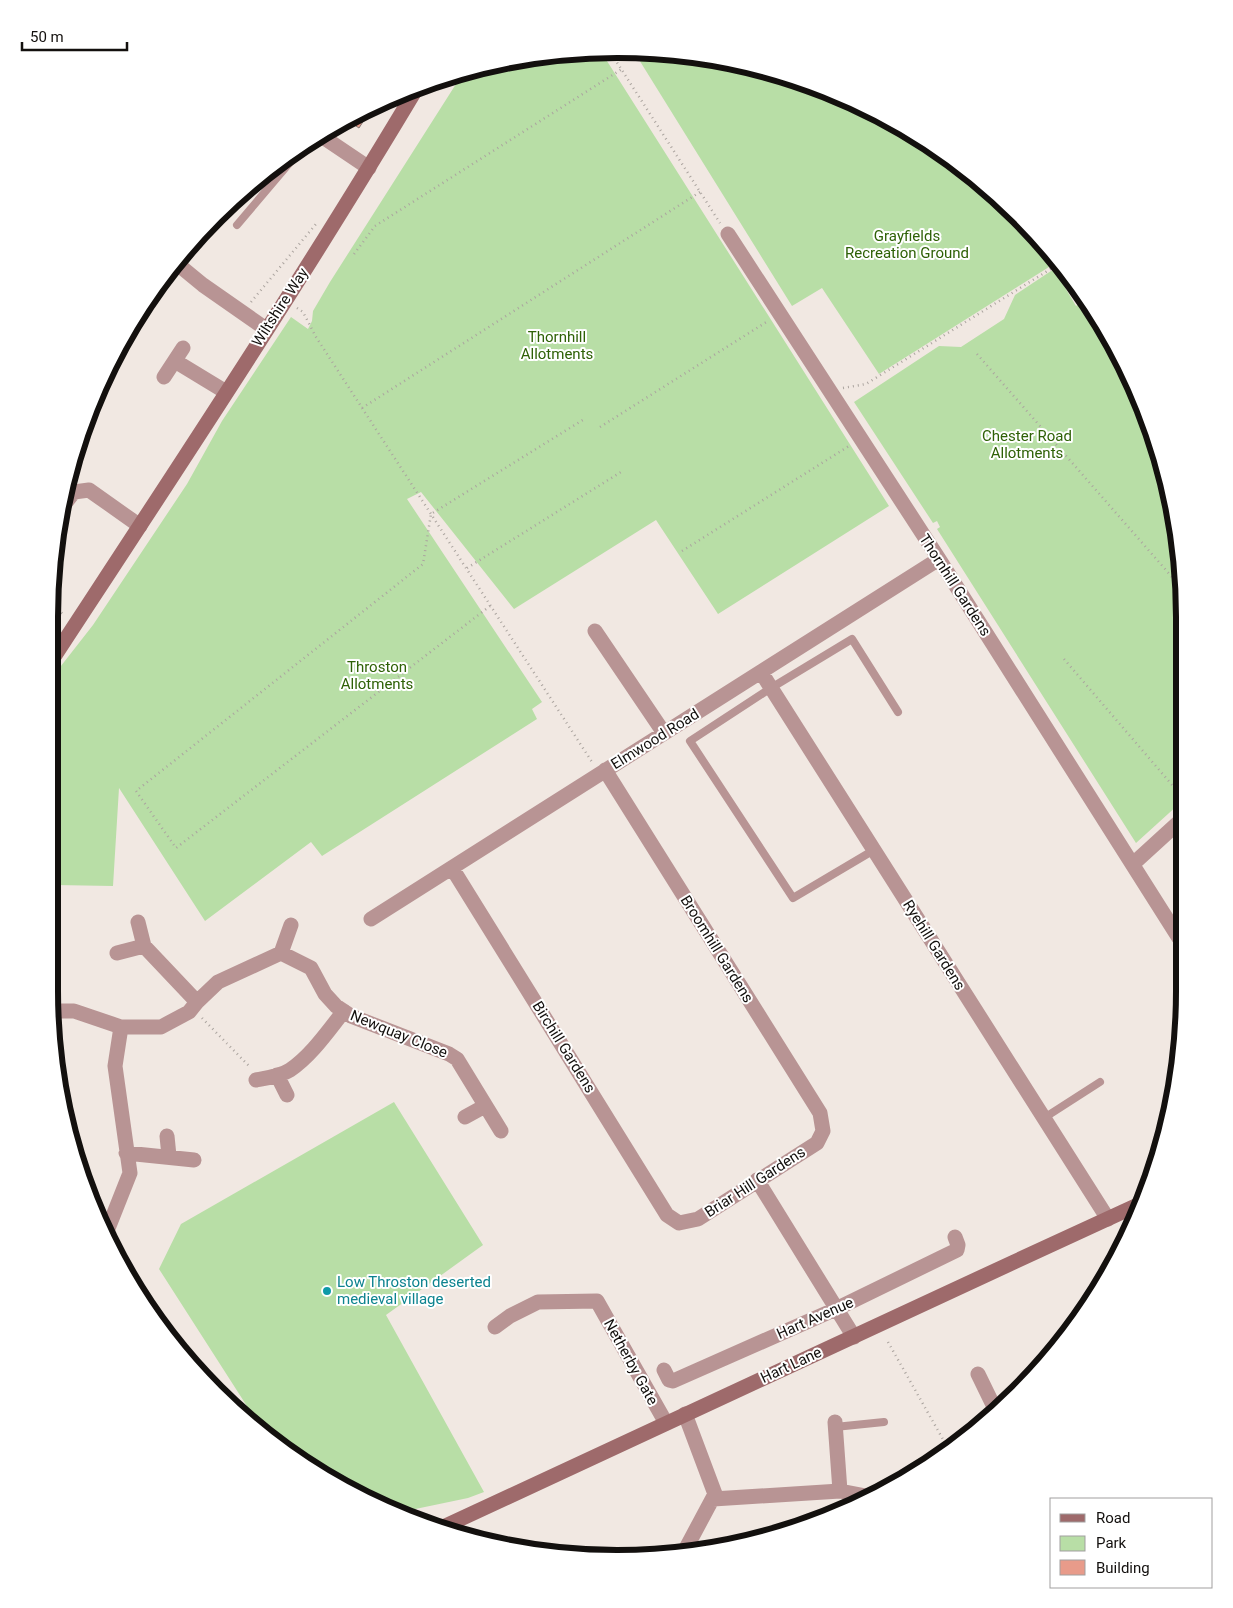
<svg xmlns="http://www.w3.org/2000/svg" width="1233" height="1608" font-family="Roboto,sans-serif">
<rect width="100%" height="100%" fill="#f1e8e2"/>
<path fill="#b8dea6" d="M600 50 889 506 718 614 656 520 514 609 421 492 407 499 542 702 532 709 537 719 322 856 311 842 205 921 119 788 113 886 55 885 59 1003H50L49 991 50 680 93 625 187 484 222 421 291 317 308 329 312 321 313 311 330 282 463 73 506 60Z
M633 50 728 60 834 92 932 145 1018 215 1057 262 879 374 822 288 792 306Z
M1054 269 1076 306 1087 299 1089 301 1154 434 1179 543V804L1136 843 937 529 940 527 937 521 933 523 854 402 939 346 961 347 1004 319 1015 295Z
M394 1102 483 1245 386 1315 484 1492 468 1498 401 1512 333 1483 261 1428 159 1269 181 1224Z"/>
<path fill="#e89b8a" stroke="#827875" d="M373 106 359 128 347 120 355 116Z"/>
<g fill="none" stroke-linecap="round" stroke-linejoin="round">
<path stroke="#aba49f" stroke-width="2.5" stroke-dasharray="1 4" stroke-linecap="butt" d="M609 50 720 223
M354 254 375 226 622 69
M251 302 316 224
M297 308 303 312 316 337 592 762
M977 354 1179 585
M843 388 866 384 1057 265 1060 266
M362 408 700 192
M600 427 768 321
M69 467 80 452
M682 551 849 446
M54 556V553
M467 568 621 472
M50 603 64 615
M490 606 176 848 136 791 423 564 431 514 586 418
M50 628 61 612
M1064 659 1179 793
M202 1018 250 1067
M888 1342 949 1450"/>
<path stroke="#b89494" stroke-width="8" d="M237 225 309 140
M874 850 793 898 690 741 771 688 852 639 898 712
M1044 1118 1100 1082
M835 1427 884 1422"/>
<path stroke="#b89494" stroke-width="15" d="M320 135 369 168
M728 234 939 559 1179 938
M175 262 203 285 266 329
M175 361 226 392
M164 377 183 348
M62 507 74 492 89 490 140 526
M595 631 664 733
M761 672 1108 1219
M1133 864 1179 822
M452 868 667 1215 679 1223 698 1219 817 1143 823 1131 820 1113 605 770
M371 919 939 559
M138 922 144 946 197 1002
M117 953 144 946
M281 953 291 925
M51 1011H74L121 1027H161L189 1012 197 1002 218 982 281 953 311 968 325 994 336 1006 351 1016 449 1054 457 1059 501 1131
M277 1075 287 1095
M256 1080C267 1078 281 1076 290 1070 311 1056 328 1031 344 1011
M465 1117 485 1106
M167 1136 169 1156
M126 1153 194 1160
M757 1180 854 1337
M107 1231 130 1173 115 1066 121 1027
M495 1327 510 1316 538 1302 597 1301 666 1423
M664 1370 669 1380 673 1381 836 1309 957 1250 958 1245 955 1237
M978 1374 996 1411
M835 1422 840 1491
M713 1499 840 1491 866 1496
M684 1552 715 1494 685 1414"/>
<path stroke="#9e6a6b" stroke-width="15" d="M50 663C175 472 301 282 418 86
M441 1528 1014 1262 1142 1203"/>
</g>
<circle fill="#0f9aa8" stroke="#fff" stroke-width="2" cx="327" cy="1291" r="5"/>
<g text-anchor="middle" stroke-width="4" stroke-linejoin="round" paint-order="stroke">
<g font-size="15" fill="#2e6106" stroke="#fff">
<text x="907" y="241">Grayfields<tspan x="907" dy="17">Recreation Ground</tspan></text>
<text x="557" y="342">Thornhill<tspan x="557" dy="17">Allotments</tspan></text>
<text x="1027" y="441">Chester Road<tspan x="1027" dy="17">Allotments</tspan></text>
<text x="377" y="672">Throston<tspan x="377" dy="17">Allotments</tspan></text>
</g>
<g font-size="15" fill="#13100e" stroke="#fff">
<text transform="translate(280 307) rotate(-57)" y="5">Wiltshire Way</text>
<text transform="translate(955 585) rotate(57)" y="5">Thornhill Gardens</text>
<text transform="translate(655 739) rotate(-32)" y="5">Elmwood Road</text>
<text transform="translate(934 945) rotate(58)" y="5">Ryehill Gardens</text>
<text transform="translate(717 949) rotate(58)" y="5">Broomhill Gardens</text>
<text transform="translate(399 1034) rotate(22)" y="5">Newquay Close</text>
<text transform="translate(564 1047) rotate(58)" y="5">Birchill Gardens</text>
<text transform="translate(755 1182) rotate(-33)" y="5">Briar Hill Gardens</text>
<text transform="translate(815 1318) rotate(-24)" y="5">Hart Avenue</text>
<text transform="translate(631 1362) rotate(61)" y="5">Netherby Gate</text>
<text transform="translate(791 1365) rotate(-25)" y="5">Hart Lane</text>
</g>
<g font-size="15" fill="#0d838f" stroke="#fff" text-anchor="start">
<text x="337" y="1287">Low Throston deserted<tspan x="337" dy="17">medieval village</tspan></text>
</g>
</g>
<path d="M0 0H1233V1608H0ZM617 58H617A559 559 0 0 1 1176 617V991A559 559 0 0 1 617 1550H617A559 559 0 0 1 58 991V617A559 559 0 0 1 617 58Z" fill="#fff" fill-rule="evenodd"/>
<path fill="none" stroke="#13100e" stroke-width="6" d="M617 58H617A559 559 0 0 1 1176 617V991A559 559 0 0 1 617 1550H617A559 559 0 0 1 58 991V617A559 559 0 0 1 617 58Z"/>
<rect x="1050" y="1498" width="162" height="90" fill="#ffffff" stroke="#a19f9f"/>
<rect x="1060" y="1514" width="25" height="8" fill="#9e6a6b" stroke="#a19f9f"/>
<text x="1096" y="1523" font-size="15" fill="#13100e">Road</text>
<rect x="1060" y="1536" width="25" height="15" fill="#b8dea6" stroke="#a19f9f"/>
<text x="1096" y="1548" font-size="15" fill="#13100e">Park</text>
<rect x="1060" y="1560" width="25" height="15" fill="#e89b8a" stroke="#a19f9f"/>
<text x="1096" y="1573" font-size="15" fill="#13100e">Building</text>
<path d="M22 42v8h105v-8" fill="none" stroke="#13100e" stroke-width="2.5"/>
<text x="30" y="42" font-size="15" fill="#13100e" stroke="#ffffff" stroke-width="4" paint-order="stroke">50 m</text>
</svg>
